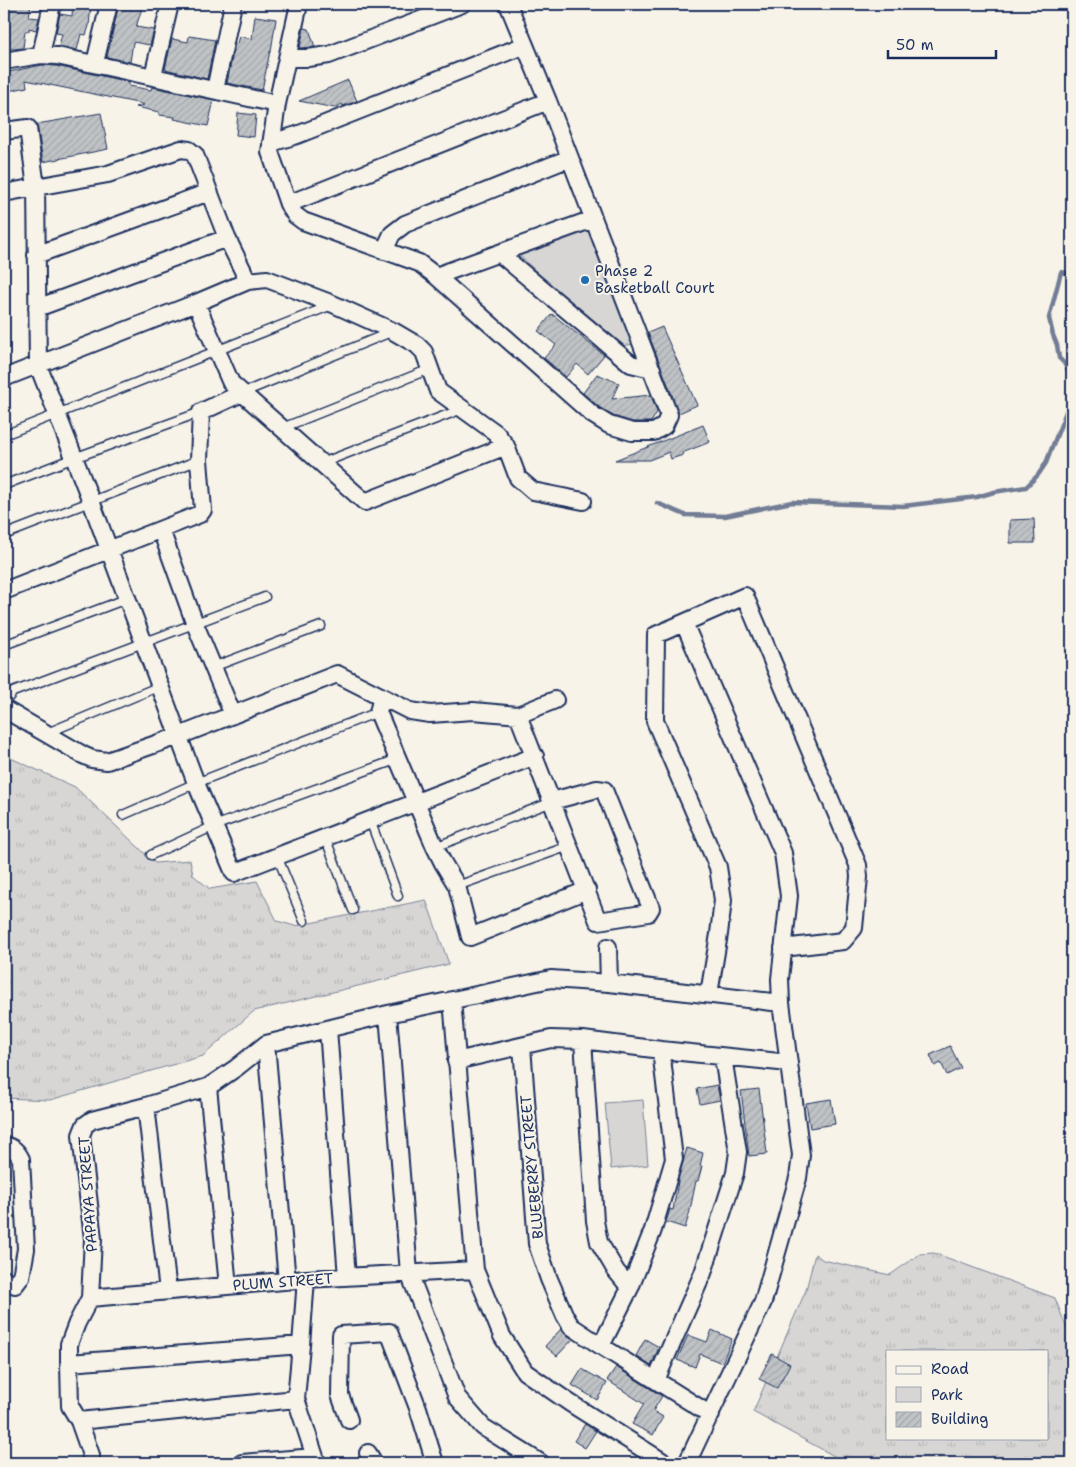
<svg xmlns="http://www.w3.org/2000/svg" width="1076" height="1467" font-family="'Shantell Sans',sans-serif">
<defs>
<pattern id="grass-tufts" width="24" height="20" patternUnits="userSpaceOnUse" patternTransform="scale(1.25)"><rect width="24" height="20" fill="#d7d6d4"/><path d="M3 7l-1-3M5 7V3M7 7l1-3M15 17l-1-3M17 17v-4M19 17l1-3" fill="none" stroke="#b8b8b8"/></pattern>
<pattern id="building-hatch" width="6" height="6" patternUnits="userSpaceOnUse" patternTransform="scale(1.25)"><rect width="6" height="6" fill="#c0c3c5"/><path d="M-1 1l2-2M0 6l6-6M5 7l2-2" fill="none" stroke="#a4a8ac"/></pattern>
</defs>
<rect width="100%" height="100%" fill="#f7f3e8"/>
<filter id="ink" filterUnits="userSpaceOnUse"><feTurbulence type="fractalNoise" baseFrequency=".02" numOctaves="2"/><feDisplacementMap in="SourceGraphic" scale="10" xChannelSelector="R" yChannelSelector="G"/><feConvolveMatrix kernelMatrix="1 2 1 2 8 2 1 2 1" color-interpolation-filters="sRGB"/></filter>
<g filter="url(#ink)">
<path fill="url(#grass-tufts)" stroke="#798299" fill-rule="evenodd" d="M4 755 75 787 155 863 190 860 193 875 210 889 257 881 277 921 295 926 426 900 449 964 254 1011 203 1056 50 1100 4 1098Z
M934 1253 1055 1298 1072 1342V1463H847L753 1412 806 1290 815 1254 823 1260 890 1275 920 1254ZM887 1351H1047V1438H887Z"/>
<path fill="#d7d6d4" stroke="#798299" d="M588 226 636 344 620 346 575 309 517 253Z
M643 1100 648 1165 611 1169 605 1103Z"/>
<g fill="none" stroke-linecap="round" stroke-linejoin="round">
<path stroke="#727c95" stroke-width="4.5" d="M1072 274 1061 272 1049 318 1053 335 1057 345 1059 358 1064 363 1072 378
M662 505 657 503 685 515 725 516 792 502 903 506 977 497 994 492 1026 487 1038 475 1046 463 1067 409 1072 387"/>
</g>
<path fill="url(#building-hatch)" stroke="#1b2f5e" d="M4 4H31L29 17 39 18 36 30 29 28V31H25L23 48 13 49H6L7 32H4Z
M73 4H91L89 26 86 35 81 34 77 50 59 46 62 34 56 33 60 14 72 16Z
M119 4H126L142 8 136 27 154 30 150 45 133 42 130 62 107 57Z
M255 16 276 19 271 51H270L262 90 227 83 235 43 237 44 239 36 252 39Z
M304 28 309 29 315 47 300 48Z
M189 36 215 40 207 79 165 69 172 39 188 42Z
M42 65 56 66 129 82V86L151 90 152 87 214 100 208 126 174 119 175 117 159 115V112L136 107 144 105 142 104 26 80 27 87 4 92V73Z
M348 80 357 101 343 106 342 104 335 108 299 101Z
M101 113 108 149 43 162 37 124Z
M238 113 256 115 254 137 236 135Z
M552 314 604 355 588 374 577 364 566 377 544 358 556 345 538 331Z
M662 327 697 405 679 413 648 333Z
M597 374 619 383 612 399 651 395 657 412 651 422H633L613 416 599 407 583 393Z
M703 425 710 442 682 453 683 455 671 459 669 452 649 460H615Z
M1034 519 1035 543H1010V520Z
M950 1046 961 1068 947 1075 941 1063 935 1066 930 1055Z
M717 1085 720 1100 700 1104 697 1089Z
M759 1089 767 1154 749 1156 741 1091Z
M831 1099 835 1124 810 1128 806 1103Z
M687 1148 703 1153 700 1166H702L698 1181H696L689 1215 685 1228 666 1222 670 1209 673 1210 679 1176Z
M561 1329 565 1334 573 1339 557 1356 545 1346Z
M712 1330 732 1339 722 1363 700 1354 695 1367 677 1360 688 1335 707 1342Z
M645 1339 659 1347 651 1366 636 1356Z
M772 1354 790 1364 777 1388 759 1379Z
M616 1367 662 1396 653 1411 663 1417 653 1435 632 1424 644 1404 607 1380Z
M582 1369 607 1383 597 1400 572 1385Z
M585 1424 596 1431 585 1448 574 1441Z"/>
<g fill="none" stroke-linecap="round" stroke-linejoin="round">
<defs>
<path id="lane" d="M242 393 391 332
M282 428 430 369
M4 435 332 305
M322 463 462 409
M4 485 74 458 201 412
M4 535 199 460
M4 645 126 599
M213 667 321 626
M4 703 13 692 265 597
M47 733 160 686
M123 815 196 783 378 712
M370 820 398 896
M325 837 353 910
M435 847 552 802
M151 855 214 826 398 759
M277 856 304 921
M457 886 569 846"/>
<path id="street" d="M299 4 277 104 270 152 288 204 295 215 303 221 419 263 436 276 593 415 609 425 632 432H654L664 426 669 415 548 101 508 4
M41 55 52 4
M287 58H308L329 55 462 4
M4 61 41 55 57 56 277 104
M95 63 109 4
M153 76 170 4
M215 90 233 4
M4 131 28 128 36 187 4 193
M271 143 297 135 525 45
M288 204 548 101
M227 238 248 281
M384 251 392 234 405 224 570 158
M499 253 631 364 652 369
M36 255 209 192
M436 276 593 219
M196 303 231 383 365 502 506 446
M37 308 227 238 195 155 189 150 181 149 108 174 36 187 38 365 91 501 196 783 234 873 535 756
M4 378 196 303 248 281 267 279 333 304 393 331 417 345 424 352 438 391 496 433 506 446 518 478 533 491 583 501
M161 530 195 624 233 715
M4 591 200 514 203 510 199 460 201 412 242 393
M684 623 783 853 789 896 780 979 781 1003 801 1155 798 1178 763 1302 687 1463
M382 697 378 712 435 847 443 863 457 886 470 937 587 890
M4 709 83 755 92 759 107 761 179 736 337 674 410 711 430 714 473 711 518 715 555 700
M518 715 598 921 648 913 651 908 604 790 597 789 552 801
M608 947 609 983
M709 994 719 934 723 900 718 867 655 721 656 635 745 596 858 865 859 877 854 928 843 941 783 948
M452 1000 475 1270 502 1336 525 1372 570 1403 665 1463
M388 1014 409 1273 457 1397 483 1427 541 1463
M328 1029 347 1277
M583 1040 595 1221 599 1242 616 1271 630 1288
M266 1044 287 1281
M522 1046 537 1244 549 1279 565 1316 571 1326 601 1346 711 1415
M456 1061 551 1039 583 1040 661 1050 789 1063
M208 1087 228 1286
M146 1106 168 1291
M4 1145C13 1147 17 1151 21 1159L26 1249 21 1277 15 1285 4 1279
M306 1279 301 1345 296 1399 317 1463
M90 1298 306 1279 475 1270
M601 1346 630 1288 653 1230 674 1159 661 1050
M69 1363 301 1345
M656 1380 703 1273 735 1173 738 1152 723 1057
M349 1420 340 1395 341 1335 389 1332 418 1408 435 1463
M79 1421 296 1399
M368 1453 374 1463
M91 1463V1455L79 1421 70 1406 69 1363V1344L77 1323 90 1298 93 1239 81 1135 85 1125 92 1120 146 1106 208 1087 236 1068 266 1044 388 1014 551 979 609 983 781 1003
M242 1463 314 1457"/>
</defs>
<use href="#lane" stroke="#1b2f5e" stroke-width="11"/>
<use href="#street" stroke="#1b2f5e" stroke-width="20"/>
<use href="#lane" stroke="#f7f3e8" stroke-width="8"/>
<use href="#street" stroke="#f7f3e8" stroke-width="16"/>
</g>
</g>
<circle fill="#1f6fb2" stroke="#f7f3e8" stroke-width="2" cx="585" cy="280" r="5"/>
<g text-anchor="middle" stroke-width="4" stroke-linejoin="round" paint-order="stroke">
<g font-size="15" fill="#1b2f5e" stroke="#f7f3e8" text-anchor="start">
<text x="595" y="276">Phase 2<tspan x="595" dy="17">Basketball Court</tspan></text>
</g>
<g font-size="15" fill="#1b2f5e" stroke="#f7f3e8">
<text transform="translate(532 1167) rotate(-95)" y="5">BLUEBERRY STREET</text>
<text transform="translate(88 1194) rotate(-94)" y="5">PAPAYA STREET</text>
<text transform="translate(283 1282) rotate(-4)" y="5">PLUM STREET</text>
</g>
</g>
<rect width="1076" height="1467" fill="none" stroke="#f7f3e8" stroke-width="20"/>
<rect x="10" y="10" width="1056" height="1447" fill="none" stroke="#1b2f5e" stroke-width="2" filter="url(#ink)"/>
<rect x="886" y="1350" width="162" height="90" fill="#f7f3e8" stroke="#9fa5b1"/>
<rect x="896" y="1366" width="25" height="8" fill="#f7f3e8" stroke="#9fa5b1"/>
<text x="931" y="1374" font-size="15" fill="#1b2f5e">Road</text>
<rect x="896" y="1387" width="25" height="15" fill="#d7d6d4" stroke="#9fa5b1"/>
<text x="931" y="1400" font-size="15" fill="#1b2f5e">Park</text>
<rect x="896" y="1412" width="25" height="15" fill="url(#building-hatch)" stroke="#9fa5b1"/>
<text x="931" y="1424" font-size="15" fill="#1b2f5e">Building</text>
<path d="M888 50v8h108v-8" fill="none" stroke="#1b2f5e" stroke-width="2.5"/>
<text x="896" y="50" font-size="15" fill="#1b2f5e" stroke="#f7f3e8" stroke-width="4" paint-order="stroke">50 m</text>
</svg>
